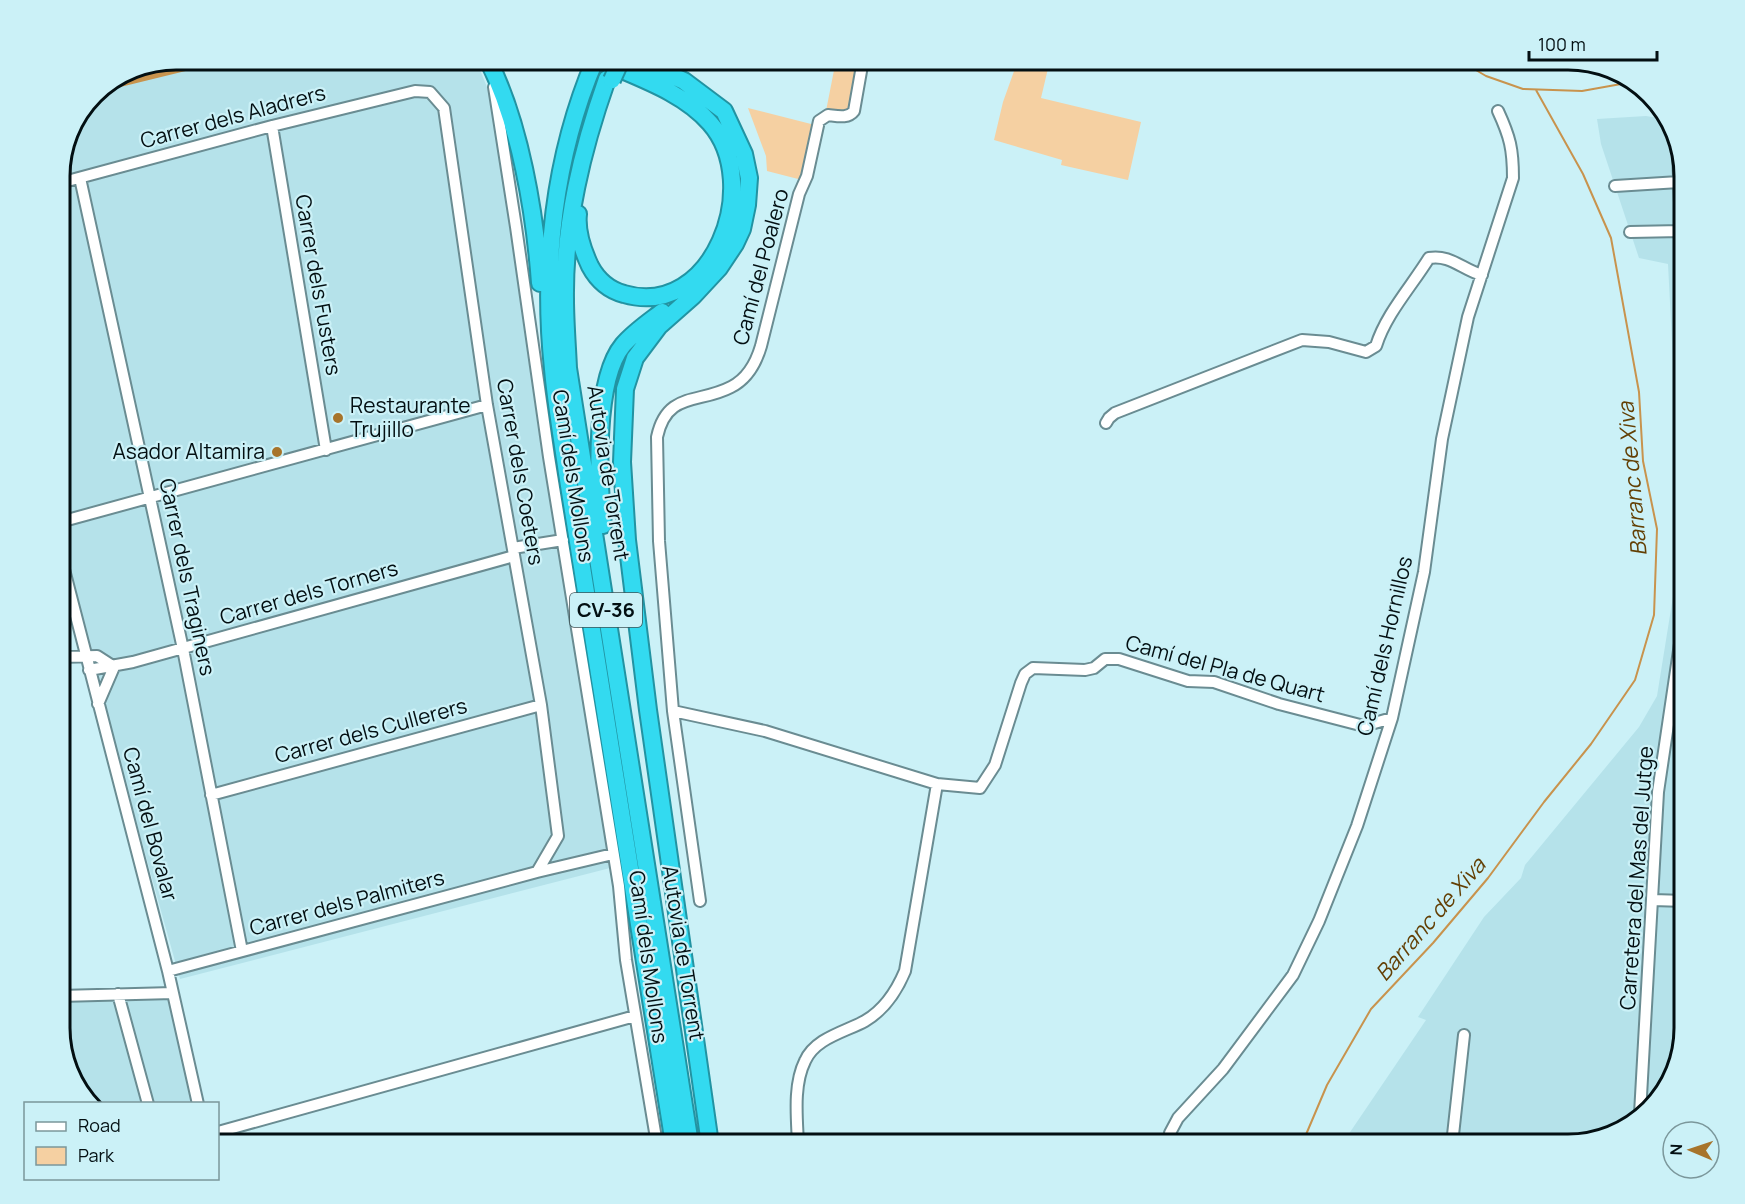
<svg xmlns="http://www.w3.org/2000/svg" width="1745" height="1204" font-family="Manrope,sans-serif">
<rect width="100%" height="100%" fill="#cbf1f7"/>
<path fill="#b5e2ea" d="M177 60H476L491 97 539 434 555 495 614 867 180 979 97 681 60 535V170L69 132 94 94 132 69Z
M1646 116 1670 120 1685 176V1028L1665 1092 1620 1132 1569 1144H1342L1426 1020 1418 1017 1484 917 1521 878 1525 865 1639 727 1657 696 1680 553 1676 420 1668 264 1639 258 1601 144 1597 119Z
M170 999 198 1103H92L75 1085 60 1034V1002Z"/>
<path fill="#f5d0a2" d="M836 60H862L852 106C846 113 835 111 826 111Z
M1018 60H1050L1041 98 1141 122 1128 180 1061 165 1062 160 994 140 1003 102Z
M748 108 815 125 802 180 767 171 766 156Z"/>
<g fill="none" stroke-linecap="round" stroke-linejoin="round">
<path stroke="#c8934d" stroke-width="2" d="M1459 60 1486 76 1523 89 1582 91 1621 84 1641 88
M1302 1144 1327 1085 1371 1009 1433 943 1488 878 1544 802 1591 744 1635 680 1654 615 1657 529 1643 461 1639 392 1611 238 1583 174 1536 90"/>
<path stroke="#c8934d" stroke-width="9" d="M106 86 212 60"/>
<defs>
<path id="minor" d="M494 87 516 227 549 457 619 886 626 960 657 1144
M272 126 326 450
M1678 152 1685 328
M80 178 183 649 242 951
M60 183 272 126 415 91 430 92 444 108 487 405 541 705 558 836 537 872
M1615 186 1679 182
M1630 232 1681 231
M1106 423 1109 418 1115 413 1302 340 1329 342 1366 352 1376 346C1386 314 1411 287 1429 258 1450 254 1463 270 1482 275
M60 522 487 405
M513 548 563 540
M60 554 168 971 198 1104
M60 657 97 656 114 667
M89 670 133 662 514 556
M98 704 114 667
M673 711 765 731 937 784 980 788 995 765 1021 683 1025 674 1033 668 1085 670 1094 668 1105 659H1119L1188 681 1214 682 1279 704 1364 726 1392 718
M211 795 541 705
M1653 900 1685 901
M700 901 673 711 659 541 657 437C667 391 699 404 731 387 747 379 756 363 761 346L799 194 807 176 819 121 828 115C837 116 848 119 854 111L863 60
M168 971 537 872 613 854
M118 994 148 1104
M60 996 173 993
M1640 1114 1658 792 1685 610
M218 1132 635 1016
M798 1144C797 1118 793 1085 805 1061 815 1038 845 1032 865 1021 884 1010 897 990 905 971L937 784
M1170 1144V1133L1178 1118 1223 1069 1293 975 1319 921 1357 826 1392 718 1424 572 1442 439 1468 317 1513 178C1513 149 1510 137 1498 111
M1452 1144 1464 1035"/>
<path id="highway" d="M488 60C520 123 535 213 540 283
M595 60C554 156 542 265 553 369 556 404 562 438 567 473L674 1144
M637 60 684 81 724 111 744 154 749 178 747 205 742 229 735 244 719 268 693 296 659 326 635 358 625 389 622 462 627 540 648 710 710 1144
M607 79C582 150 564 223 565 299 565 322 567 345 568 368L690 1144
M578 214C576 232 583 251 590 266 598 281 609 290 624 294 713 320 764 184 710 123 682 91 636 77 599 60
M603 525C598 480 594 380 623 345 634 332 649 322 662 312"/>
</defs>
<use href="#minor" stroke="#6a8c92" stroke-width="14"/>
<use href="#highway" stroke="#2293a2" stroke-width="20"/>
<use href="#minor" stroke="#fff" stroke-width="10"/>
<use href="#highway" stroke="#33daf0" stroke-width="16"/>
<defs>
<path id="highway-bridge" d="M612 80 621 60"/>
</defs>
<use href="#highway-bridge" stroke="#2293a2" stroke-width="20" stroke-linecap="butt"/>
<use href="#highway-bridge" stroke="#33daf0" stroke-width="16"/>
</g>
<g fill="#a7742b" stroke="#cbf1f7" stroke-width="2">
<circle cx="338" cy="418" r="6"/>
<circle cx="277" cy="452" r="6"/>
</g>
<g text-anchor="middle" stroke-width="4.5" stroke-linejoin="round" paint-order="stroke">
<rect fill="#cbf1f7" stroke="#3f5357" stroke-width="1.5" x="570" y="593" width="72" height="34" rx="4.5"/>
<g font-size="20" font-weight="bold" fill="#030f12">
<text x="606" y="617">CV-36</text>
</g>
<g font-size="21" fill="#030f12" stroke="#cbf1f7">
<text transform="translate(233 117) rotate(-15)" y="7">Carrer dels Aladrers</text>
<text transform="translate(761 267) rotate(-75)" y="7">Camí del Poalero</text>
<text transform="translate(318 285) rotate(80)" y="7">Carrer dels Fusters</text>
<text transform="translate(520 472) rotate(80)" y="7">Carrer dels Coeters</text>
<text transform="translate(608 473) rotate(81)" y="7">Autovia de Torrent</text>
<text transform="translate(573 476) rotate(81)" y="7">Camí dels Mollons</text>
<text transform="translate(187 577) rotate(78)" y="7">Carrer dels Traginers</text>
<text transform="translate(309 593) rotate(-16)" y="7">Carrer dels Torners</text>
<text transform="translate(1385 646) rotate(-77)" y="7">Camí dels Hornillos</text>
<text transform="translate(1225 669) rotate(15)" y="7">Camí del Pla de Quart</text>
<text transform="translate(371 731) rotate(-15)" y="7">Carrer dels Cullerers</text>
<text transform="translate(150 824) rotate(75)" y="7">Camí del Bovalar</text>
<text transform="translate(1637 878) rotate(-86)" y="7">Carretera del Mas del Jutge</text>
<text transform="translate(347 903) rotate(-15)" y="7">Carrer dels Palmiters</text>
<text transform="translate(683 953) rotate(81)" y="7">Autovia de Torrent</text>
<text transform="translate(648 957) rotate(82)" y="7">Camí dels Mollons</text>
</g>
<g font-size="21" fill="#030f12" stroke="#cbf1f7" text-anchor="start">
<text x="350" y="413">Restaurante<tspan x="350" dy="24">Trujillo</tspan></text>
<text x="265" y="459" text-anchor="end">Asador Altamira</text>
</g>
<g font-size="22" font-style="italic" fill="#633f04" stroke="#cbf1f7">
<text transform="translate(1632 479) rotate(-95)" y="8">Barranc de Xiva</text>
<text transform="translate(1430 919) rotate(-49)" y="8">Barranc de Xiva</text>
</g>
</g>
<path d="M0 0H1745V1204H0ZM176 70H1568A106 106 0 0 1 1674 176V1028A106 106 0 0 1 1568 1134H176A106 106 0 0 1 70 1028V176A106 106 0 0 1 176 70Z" fill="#cbf1f7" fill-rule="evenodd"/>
<path fill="none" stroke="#030f12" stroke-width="3" d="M176 70H1568A106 106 0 0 1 1674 176V1028A106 106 0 0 1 1568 1134H176A106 106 0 0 1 70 1028V176A106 106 0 0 1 176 70Z"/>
<rect x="24" y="1102" width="195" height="78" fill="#cbf1f7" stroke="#7b979b" stroke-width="1.5"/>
<rect x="36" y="1122" width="30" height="9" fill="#ffffff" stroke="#7b979b" stroke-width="1.5"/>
<text x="78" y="1132" font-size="18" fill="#030f12">Road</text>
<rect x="36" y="1147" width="30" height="18" fill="#f5d0a2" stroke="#7b979b" stroke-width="1.5"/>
<text x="78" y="1162" font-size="18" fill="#030f12">Park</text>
<g transform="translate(1691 1150) rotate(272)"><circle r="28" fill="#cbf1f7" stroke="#7b979b" stroke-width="1.5"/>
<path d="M0-4.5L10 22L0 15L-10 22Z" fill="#a7742b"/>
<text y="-9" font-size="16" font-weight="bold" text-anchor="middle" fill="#030f12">N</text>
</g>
<path d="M1529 51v9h128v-9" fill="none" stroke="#030f12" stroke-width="3"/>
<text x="1538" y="51" font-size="18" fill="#030f12" stroke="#cbf1f7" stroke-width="4.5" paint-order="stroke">100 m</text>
</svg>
